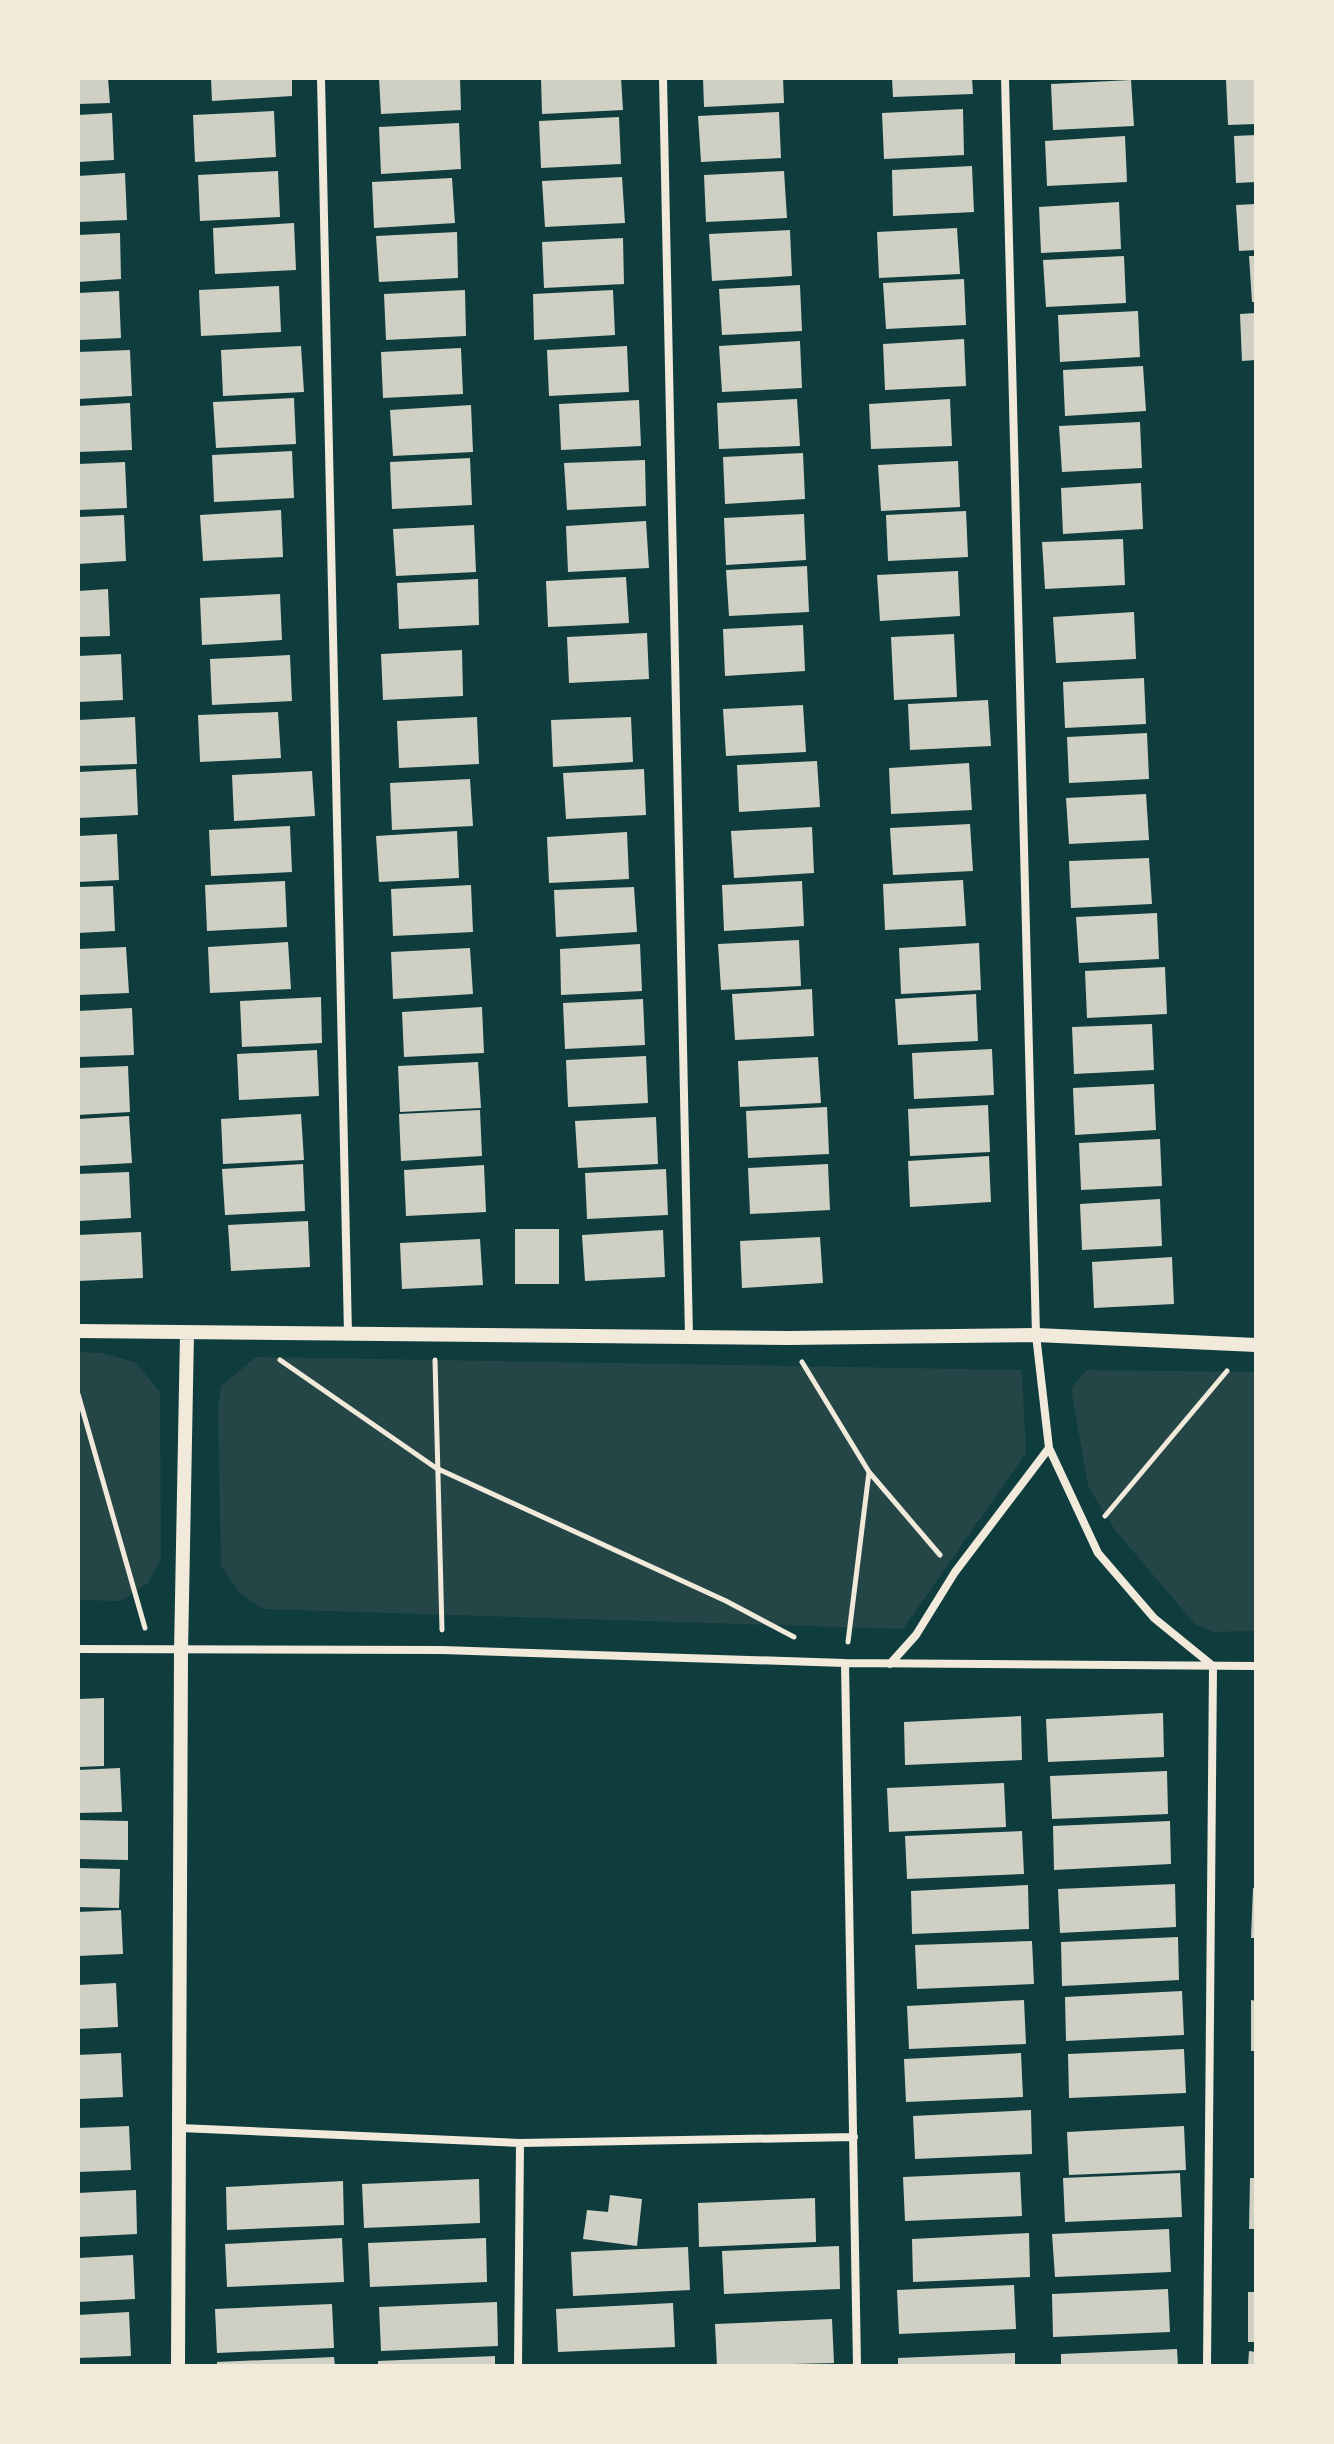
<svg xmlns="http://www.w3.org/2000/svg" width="1334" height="2444" font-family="Overpass,sans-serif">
<rect width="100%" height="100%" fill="#0f3d3e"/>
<path fill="#244646" d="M78 1352 102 1353 135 1362 160 1392 161 1558 148 1583 121 1601 78 1600Z
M256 1357 1022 1370 1026 1453 903 1629 263 1609 240 1593 221 1566 218 1408 221 1386Z
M1087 1370 1256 1372V1631L1214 1632 1195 1624 1115 1530 1088 1486 1071 1388Z"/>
<path fill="#cfcfc3" d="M78 78H108L110 103 78 104Z
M211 78H292V96L212 101Z
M379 78H460L461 110 381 114Z
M541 78H621L623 110 542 114Z
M703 78H783L784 103 704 107Z
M892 78H972L973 94 893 97Z
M1256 78V124L1228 125 1226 80Z
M1131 80 1134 126 1053 130 1051 84Z
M963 109 964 155 884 159 882 113Z
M274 111 276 157 195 162 193 115Z
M779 112 781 158 701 162 698 116Z
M112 113 114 160 78 162V115Z
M619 117 621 164 541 168 539 121Z
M459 123 461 169 381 174 379 127Z
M1256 135V182L1236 183 1234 136Z
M1125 136 1127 182 1047 186 1045 141Z
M972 166 974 212 893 216 892 170Z
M278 171 280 217 200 221 198 175Z
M784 171 787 218 706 222 704 175Z
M125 173 127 220 78 222V176Z
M622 177 625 223 545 227 542 181Z
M452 178 455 223 374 228 372 182Z
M1119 202 1121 249 1041 253 1039 207Z
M1256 204V250L1239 251 1236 205Z
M294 223 296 270 215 274 213 228Z
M957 228 960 274 879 278 877 232Z
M790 230 792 276 712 281 709 234Z
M457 232 458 278 379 282 376 236Z
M120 233 121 279 78 282V235Z
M623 238 624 284 544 288 542 242Z
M1124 256 1126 303 1046 307 1043 260Z
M1249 256H1256V302H1252Z
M964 279 966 325 886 329 883 283Z
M800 285 802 331 722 335 719 289Z
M279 286 281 332 201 336 199 290Z
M465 290 466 336 386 340 384 294Z
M613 290 615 335 534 340 533 294Z
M119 291 121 338 78 340V293Z
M1138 311 1140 357 1060 362 1058 315Z
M1256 313V360L1242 361 1240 314Z
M964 339 966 386 885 390 883 344Z
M800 341 802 388 722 392 719 346Z
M301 346 304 392 223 396 221 350Z
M627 346 629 392 549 396 547 350Z
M461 348 463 394 383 398 381 352Z
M130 350 132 396 78 399V352Z
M1143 366 1146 411 1065 416 1063 370Z
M294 398 296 444 216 448 213 402Z
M797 399 800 446 719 449 717 403Z
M950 399 952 446 871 449 869 404Z
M639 400 641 446 561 450 559 404Z
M130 403 132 450 78 452V406Z
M471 405 473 452 393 456 390 410Z
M1140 422 1142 468 1062 472 1059 426Z
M292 451 294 498 214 502 212 455Z
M803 453 805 499 725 504 723 457Z
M470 458 472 505 392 509 390 462Z
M645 460 646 506 567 510 564 463Z
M958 461 960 507 881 511 878 465Z
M125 462 127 508 78 510V464Z
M1141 483 1143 529 1063 534 1061 488Z
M281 510 283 557 203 561 200 515Z
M966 511 968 557 888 561 886 515Z
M804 514 806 560 726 565 724 518Z
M124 515 126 561 78 564V517Z
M646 521 649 568 568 572 566 526Z
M474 525 476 572 396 576 393 529Z
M1123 539 1125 585 1045 589 1042 542Z
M807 566 809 612 729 616 726 570Z
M958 571 960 616 880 621 877 575Z
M626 577 629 623 548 627 546 581Z
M478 579 479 625 399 629 397 583Z
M108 589 110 636 78 637V591Z
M280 594 282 640 202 645 200 598Z
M1134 612 1136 659 1056 663 1053 617Z
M803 625 805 671 725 676 723 629Z
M647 633 649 679 569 683 567 637Z
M954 634 957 697 894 700 891 637Z
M462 650 463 696 383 700 381 654Z
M121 654 123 700 78 702V656Z
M290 655 292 701 212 705 210 659Z
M1144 678 1146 724 1065 728 1063 682Z
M988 700 991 746 910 750 908 704Z
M803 705 806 752 726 756 723 709Z
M278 712 281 758 200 762 198 715Z
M135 717 137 764 78 766V720Z
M477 717 479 764 399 768 397 721Z
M631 717 633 762 553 767 551 720Z
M1147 733 1149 779 1069 783 1067 737Z
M817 761 820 807 739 812 737 765Z
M969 763 972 810 891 814 889 768Z
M136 769 138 815 78 818V772Z
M644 769 646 815 566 819 563 773Z
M312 771 315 816 234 821 232 775Z
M470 779 473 826 392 830 390 783Z
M1146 794 1149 840 1069 844 1066 798Z
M970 824 973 871 893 875 890 828Z
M290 826 292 872 211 876 209 830Z
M812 827 814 873 734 878 731 831Z
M457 831 459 878 379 882 376 836Z
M627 832 629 879 549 883 547 837Z
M117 834 119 880 78 882V836Z
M1149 858 1152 904 1071 908 1069 861Z
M963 880 966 926 885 930 883 884Z
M285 881 287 927 207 931 205 885Z
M802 881 804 926 724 931 722 885Z
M471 885 473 932 393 936 391 889Z
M113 886 115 931 78 933V887Z
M634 887 637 932 556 937 554 890Z
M1157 913 1159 959 1079 963 1076 917Z
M799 940 801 986 721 990 718 944Z
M288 942 291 989 210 993 208 947Z
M979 943 981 990 901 994 899 948Z
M640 944 642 991 561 995 560 949Z
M126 947 129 993 78 995V949Z
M470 948 473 994 393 999 391 952Z
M1165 967 1167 1014 1087 1018 1085 971Z
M812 989 814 1036 735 1040 732 994Z
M976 994 978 1041 898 1045 895 999Z
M321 997 322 1043 242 1047 240 1001Z
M643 999 645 1045 565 1049 563 1003Z
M482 1007 484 1053 404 1057 402 1012Z
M132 1008 134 1055 78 1057V1011Z
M1152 1024 1154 1070 1074 1074 1072 1027Z
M992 1049 994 1095 914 1099 912 1053Z
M317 1050 319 1096 239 1100 237 1054Z
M646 1056 648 1103 568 1107 566 1060Z
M818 1057 821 1103 740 1107 738 1061Z
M478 1062 481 1108 400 1112 398 1066Z
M128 1066 130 1112 78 1115V1068Z
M1154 1084 1156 1130 1075 1135 1073 1088Z
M988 1105 990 1152 910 1156 908 1109Z
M827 1107 829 1154 748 1158 746 1111Z
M480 1110 482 1156 401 1161 399 1114Z
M301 1114 304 1160 223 1164 221 1119Z
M129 1116 132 1163 78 1166V1119Z
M656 1117 658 1164 578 1168 575 1121Z
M1160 1139 1162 1186 1081 1190 1079 1143Z
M989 1156 991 1202 910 1207 908 1161Z
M303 1164 305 1211 225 1215 222 1169Z
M828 1164 830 1210 750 1214 748 1168Z
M484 1165 486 1212 406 1216 404 1170Z
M666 1169 668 1215 587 1219 585 1173Z
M129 1172 131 1218 78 1221V1174Z
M1160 1199 1162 1246 1082 1250 1080 1204Z
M308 1221 310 1267 231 1271 228 1225Z
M515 1229H559V1284H515Z
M663 1230 665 1277 585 1281 582 1235Z
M141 1232 143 1278 78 1281V1235Z
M820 1237 823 1283 742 1288 740 1241Z
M480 1239 483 1285 402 1289 400 1243Z
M1172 1257 1174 1304 1094 1308 1092 1262Z
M104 1698V1766L78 1767V1699Z
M1163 1713 1164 1757 1048 1762 1046 1719Z
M1021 1716 1022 1760 905 1765 904 1722Z
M120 1768 122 1812 78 1813V1770Z
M1167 1771 1168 1814 1052 1819 1050 1776Z
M1004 1783 1006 1827 889 1832 887 1788Z
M78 1820 128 1821V1860L78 1859Z
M1170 1821 1171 1864 1054 1870 1053 1826Z
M1022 1831 1024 1874 907 1879 905 1836Z
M78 1868 120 1869 119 1908 78 1907Z
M1175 1884 1176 1927 1060 1933 1058 1889Z
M1028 1885 1029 1929 912 1934 911 1891Z
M1253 1888H1256V1938H1251Z
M121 1910 123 1954 78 1956V1912Z
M1178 1937 1179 1980 1062 1986 1061 1942Z
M1032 1941 1034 1984 917 1989 915 1945Z
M116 1983 118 2027 78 2029V1985Z
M1182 1991 1184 2035 1066 2041 1065 1997Z
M1024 2000 1026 2044 909 2049 907 2006Z
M1251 2000 1256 2001V2051H1251Z
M1184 2049 1186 2093 1069 2098 1068 2054Z
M121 2053 123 2097 78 2099V2055Z
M1021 2053 1023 2097 906 2102 904 2059Z
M1031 2110 1032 2154 915 2159 913 2116Z
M129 2126 131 2170 78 2172V2128Z
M1184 2126 1186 2170 1069 2175 1067 2132Z
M1020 2172 1022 2216 905 2221 903 2177Z
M1180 2173 1182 2217 1065 2222 1063 2178Z
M1250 2178H1256V2229H1249Z
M479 2179 480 2223 364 2228 362 2184Z
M343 2181 344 2225 227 2230 226 2187Z
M136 2190 137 2234 78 2237V2193Z
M610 2195 642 2199 637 2246 583 2239 587 2210 608 2212Z
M815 2198 816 2242 699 2247 698 2203Z
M1169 2229 1171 2272 1055 2277 1052 2234Z
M1029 2233 1030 2277 913 2282 912 2239Z
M342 2238 344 2282 227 2287 225 2244Z
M486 2238 487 2282 370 2287 368 2243Z
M839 2246 840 2289 724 2294 722 2251Z
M688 2247 690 2290 573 2296 571 2252Z
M133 2255 135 2299 78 2302V2258Z
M1014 2285 1016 2329 899 2334 897 2290Z
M1168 2289 1170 2332 1053 2337 1052 2294Z
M1248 2292H1256V2342H1248Z
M497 2302 498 2346 381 2351 379 2307Z
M673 2303 675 2347 558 2352 556 2309Z
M332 2304 334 2348 217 2353 215 2309Z
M129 2312 131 2356 78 2358V2315Z
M832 2319 834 2363 717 2366 715 2324Z
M1177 2349 1178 2366H1061V2354Z
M1249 2351 1256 2352V2366H1248Z
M1015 2353V2366H898V2358Z
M495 2356V2366H378V2361Z
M334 2357 335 2366H217V2362Z"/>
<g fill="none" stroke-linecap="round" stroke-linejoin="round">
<path stroke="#f1e9da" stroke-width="5" d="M280 1360 436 1468 726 1601 794 1637
M435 1360 442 1630
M802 1362 869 1472 940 1555
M78 1394 145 1628
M1105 1516 1227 1371
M848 1642 869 1472"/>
<path stroke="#f1e9da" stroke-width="8" d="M321 78 348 1334
M663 78 689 1337
M1005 78 1036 1335 1049 1448 1098 1553 1154 1618 1213 1666 1207 2366
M78 1649 442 1650 845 1663 1256 1666
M845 1663 857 2366
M890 1664 916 1635 955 1572 1049 1448
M180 2128 520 2143 854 2137
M518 2366 520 2143"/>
<path stroke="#f1e9da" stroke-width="14" d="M78 1331 787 1338 1036 1335 1256 1345
M178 2366 181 1652 187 1334"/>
</g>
<rect width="1334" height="2444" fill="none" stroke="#f1e9da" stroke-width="160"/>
</svg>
